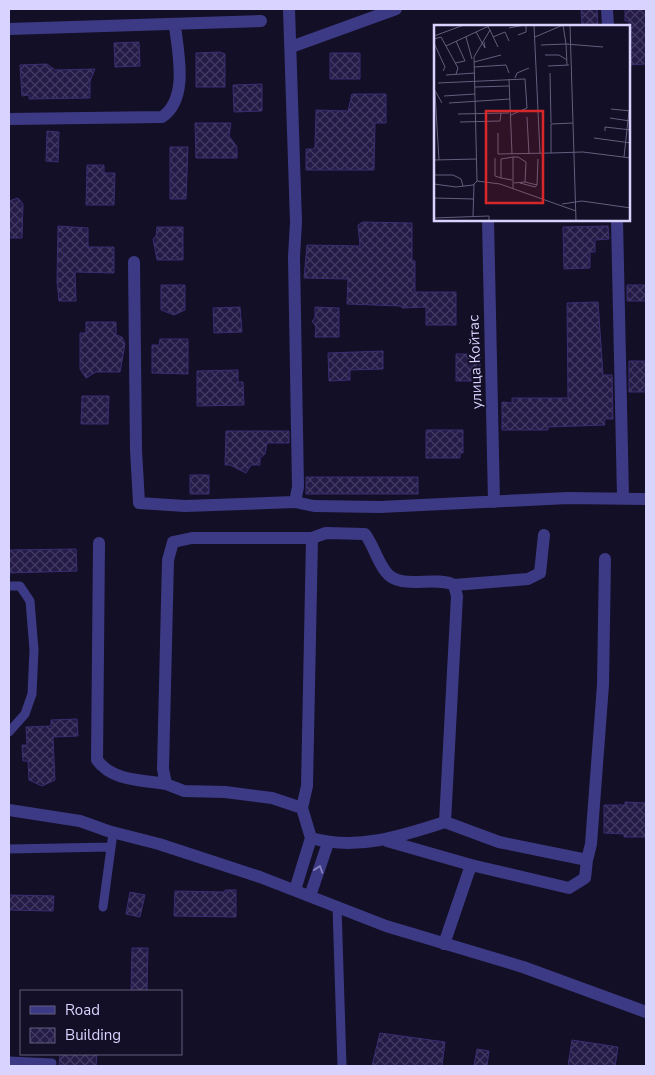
<svg xmlns="http://www.w3.org/2000/svg" width="655" height="1075" font-family="'Nunito Sans',sans-serif">
<defs>
<pattern id="building-cross-hatch" width="8" height="8" patternUnits="userSpaceOnUse" patternTransform="scale(1.25)"><rect width="8" height="8" fill="#241b47"/><path d="M0 0l8 8M0 8l8-8" fill="none" stroke="#433b63"/></pattern>
</defs>
<rect width="100%" height="100%" fill="#130f26"/>
<path fill="url(#building-cross-hatch)" stroke="#3b2d73" d="M581 9H597L598 26H582Z
M625 9H646V64L629 65V21H625Z
M139 42 140 66 115 67 114 43Z
M220 52 225 54V87H196V53Z
M330 53H360V79H330Z
M47 64 55 70 95 69 90 81V98L29 99V95L22 96 20 65Z
M262 84V111L234 112 233 85Z
M352 94H386V123H375L374 170H306V149H314L315 146 316 110 348 111Z
M195 123H231L229 136 237 147V158H196Z
M47 131 59 132 58 162 46 161Z
M170 147H188L186 199H170Z
M87 165H104V173H115L114 205H86Z
M18 198 23 204 22 238H9V201Z
M363 222 412 223V261H415V292H456V325H426V307L402 308 401 306 347 304 348 279 304 278 307 245 360 246 358 225Z
M58 226 88 228V247H114V273L75 272 76 301H59L57 282Z
M608 226 609 239 595 240V252H590V268L564 269 563 227Z
M157 227H183V260H157L153 239 156 236Z
M161 285H185V310L174 315 161 310Z
M627 285H646V301H627Z
M598 302 603 375H612L613 419H604L605 425 548 427V430H502V402L512 403V398H568L567 303Z
M240 307 242 332 214 333 213 308Z
M315 307 339 308V337H315L316 327 312 321 315 318Z
M86 322H116V335L122 337 125 344 120 372H96L86 378 80 369V333H86Z
M160 339H188V374L152 373V345H159Z
M383 351V369L350 370V380L329 381 328 353Z
M456 354H480V381H456Z
M629 361H646V392H629Z
M238 370V382H243L244 405 197 406V371Z
M82 396H109L108 424H81Z
M426 430H463V453H460V458H426Z
M226 431H289V443H267L265 454 260 458V465H251L246 473 230 465H225Z
M190 475H209V494H190Z
M306 477H418V494H306Z
M76 549 77 571 9 573V550Z
M77 719 78 736 53 737 55 780 42 786 29 780 28 761H23L22 745H27L26 727 51 726V720Z
M625 802 646 803V837H624V834L604 833V805H625Z
M225 890H236V917L174 916 175 891 225 892Z
M130 892 145 895 140 917 126 914Z
M9 895 54 896 53 911 9 910Z
M132 948H148L147 991H131Z
M380 1033 445 1042 442 1066H372Z
M572 1040 618 1047 615 1066H568Z
M477 1049 489 1051 487 1066H474Z
M60 1054H97L96 1066 59 1065Z"/>
<g fill="none" stroke-linecap="round" stroke-linejoin="round">
<path stroke="#3d3a85" stroke-width="9" d="M9 586H20L30 601 34 650 32 694 25 714 9 732
M9 849 111 847
M337 906 342 1066
M103 907 113 833
M9 1061 52 1063"/>
<path stroke="#3d3a85" stroke-width="12" d="M289 9 296 222 294 257 298 487 295 502
M607 9 608 26
M9 29 261 21
M291 47 396 9
M9 119 162 117C189 99 178 53 175 26
M488 220 494 502
M617 220 623 497
M134 262 136 450 139 503 185 506 295 502 314 506 380 507 568 498 646 499
M326 533 365 534C374 546 377 561 386 572 400 591 434 575 454 585L457 596 445 822C402 836 357 851 311 838L302 808 307 786 312 538Z
M99 543 97 760C112 781 142 780 166 784
M454 585 528 579 540 573 544 535
M302 808 272 798 225 792 184 791 166 784 163 769 168 560 173 542 192 538H312
M9 810 80 821 108 831 159 844 260 877 386 926 523 967 646 1012
M445 822 499 842 587 860 591 844 603 685 605 559
M387 841 471 865 569 888 585 878 587 860
M295 890 311 838
M310 896 328 843
M444 944 471 865"/>
</g>
<defs><path id="oneway-chevron" d="M-2-3.5L2.5 0L-2 3.5" fill="none" stroke-width="1.6" stroke-linecap="round" stroke-linejoin="round" transform="scale(1.25)"/></defs>
<use stroke="#837fbc" href="#oneway-chevron" transform="translate(319 869) rotate(-71)"/>
<g text-anchor="middle" stroke-width="4" stroke-linejoin="round" paint-order="stroke">
<g font-size="15" fill="#d9d4ff" stroke="#130f26">
<text transform="translate(475 362) rotate(-92)" y="5">улица Койтас</text>
</g>
</g>
<g transform="translate(434 25)">
<rect width="196" height="196" fill="#130f26"/>
<path fill="none" stroke="#625e7d" stroke-width="1" d="M100 0 106 129M136 0 142 196M75 3 91 0M56 5 64 22M42 7 51 23 50 17M84 10 92 7V0M0 11 30 0M32 12 38 34M59 12 71 7 75 16M101 12 129 0M0 14 7 12 12 21 57 0M0 18 11 42 9 46M107 20 132 19 129 0M12 21 24 43 22 49M111 30H125L133 35M40 37 67 30M21 38 31 36 22 16M133 40 132 19 169 22M114 41 135 40M40 42 72 40 75 48M116 48 117 98M12 50 41 48M81 53 83 48 95 43M75 54 78 129M4 58 91 54 93 83 77 90M41 62 75 61M0 64 8 78M1 68 5 135M10 71 41 69M15 78 76 74M177 84 197 86M24 89 75 88M93 92 95 129M176 93 196 96M26 97 66 96 67 88M171 106V102L197 105M64 108V129L117 128V99L139 98M160 113 197 118M117 128 149 127 197 133M190 132 195 86M61 133V151L67 153M0 135 43 134M0 150H19L27 154 29 161M78 155 67 153V134L79 132M43 156 40 32 56 5 54 2M43 156 66 159 142 186M91 157 103 160 104 134M86 158 101 162 103 160M0 159 22 162 39 160 43 156M79 163V132H84L92 137 91 157 80 158M0 173 40 174M128 179 148 176 197 183M39 191 40 159M0 193 55 191V196"/>
<path fill="#d62828" fill-opacity="0.15" stroke="#d62828" stroke-width="2.5" d="M52 86H109V178H52Z"/>
<rect width="196" height="196" fill="none" stroke="#d9d4ff" stroke-width="2.5"/>
</g>
<rect width="655" height="1075" fill="none" stroke="#d9d4ff" stroke-width="20"/>
<rect x="20" y="990" width="162" height="65" fill="#130f26" stroke="#625e7d"/>
<rect x="30" y="1006" width="25" height="8" fill="#3d3a85" stroke="#625e7d"/>
<text x="65" y="1015" font-size="15" fill="#d9d4ff">Road</text>
<rect x="30" y="1028" width="25" height="15" fill="url(#building-cross-hatch)" stroke="#625e7d"/>
<text x="65" y="1040" font-size="15" fill="#d9d4ff">Building</text>
</svg>
